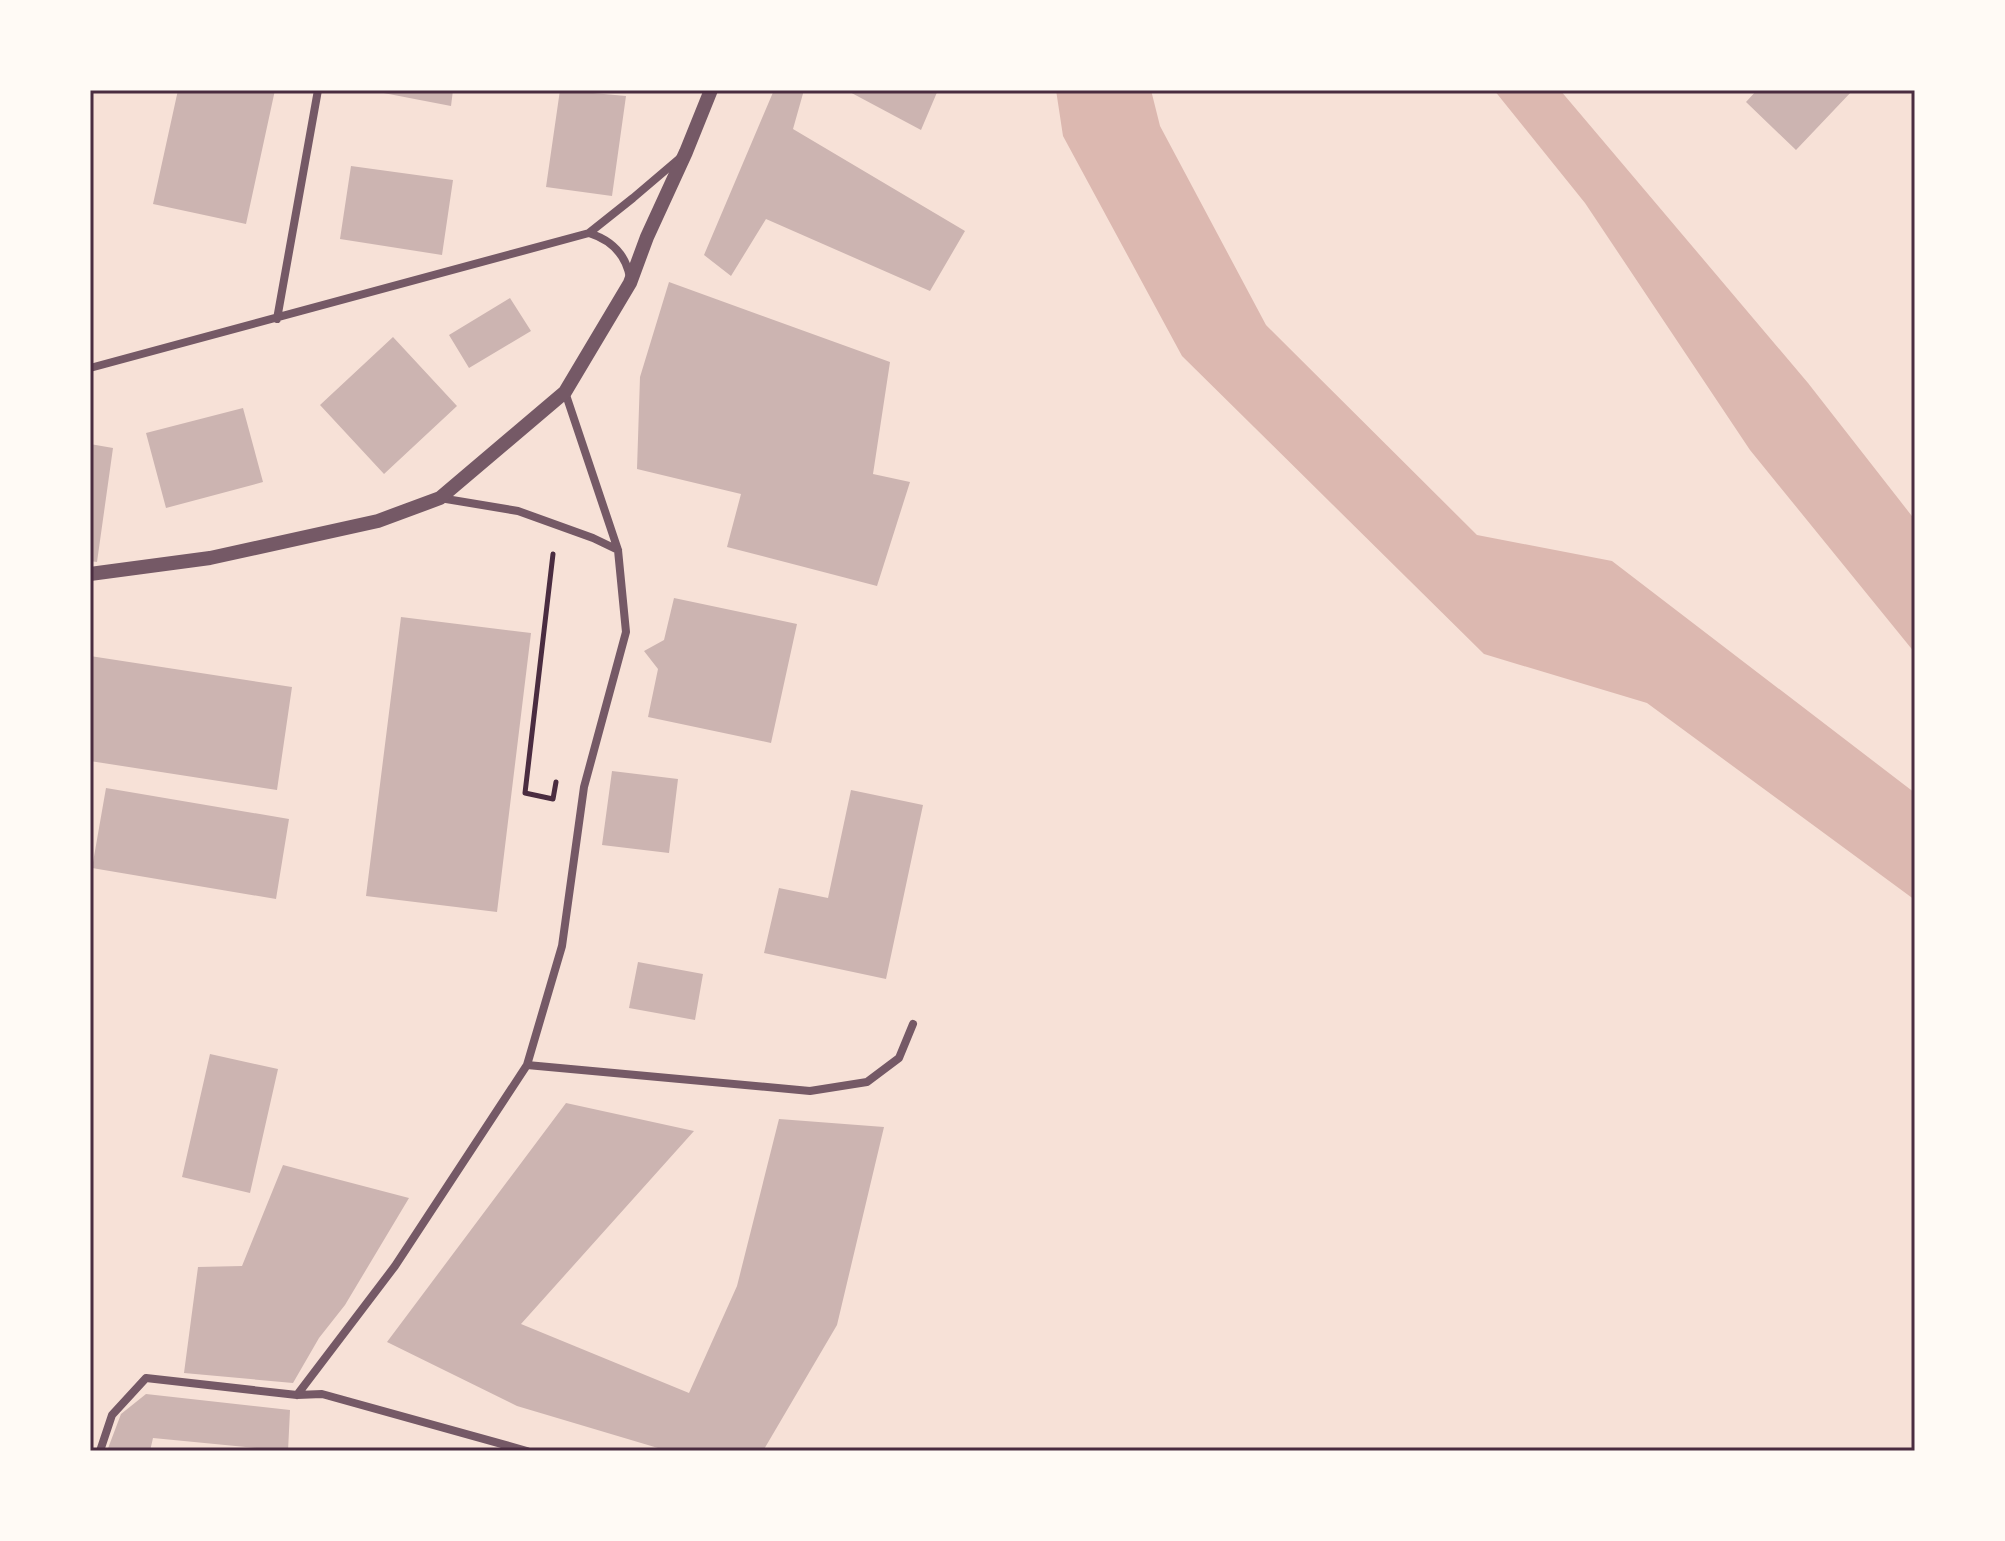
<svg xmlns="http://www.w3.org/2000/svg" width="2005" height="1541" font-family="'Open Sans',sans-serif">
<rect width="100%" height="100%" fill="#f7e1d7"/>
<path fill="#dcb8b0" d="M1056 90H1151L1160 126 1266 325 1477 535 1612 561 1915 793V900L1647 703 1484 654 1182 356 1063 136Z
M1494 90H1560L1808 383 1915 520V653L1750 450 1585 203Z"/>
<path fill="#ccb4b1" d="M178 90H275L246 224 153 204Z
M368 90H453L451 106Z
M560 90 626 96 612 196 546 187Z
M774 90H804L793 129 965 231 930 291 766 219 731 276 704 255Z
M846 90H938L921 130Z
M1757 90H1853L1796 150 1746 102Z
M351 166 453 180 442 255 340 239Z
M669 282 890 362 873 474 910 482 877 586 727 547 741 494 637 469 640 377Z
M510 298 531 331 469 368 449 335Z
M393 337 457 406 384 474 320 405Z
M243 408 263 482 166 508 146 433Z
M90 444 113 448 97 562 90 561Z
M674 598 797 624 771 743 648 717 658 669 644 651 664 640Z
M401 617 531 633 497 912 366 896Z
M90 656 292 687 277 790 90 761Z
M612 771 678 779 669 853 602 845Z
M106 788 289 819 276 899 92 868Z
M851 790 923 805 886 979 764 953 779 888 828 898Z
M638 962 703 974 695 1020 629 1008Z
M210 1054 278 1069 250 1193 182 1177Z
M566 1103 694 1131 521 1324 689 1393 737 1286 779 1119 884 1127 837 1325 763 1451H668L517 1406 387 1342Z
M283 1165 409 1198 345 1305 319 1338 293 1383 184 1373 198 1267 242 1266Z
M146 1394 290 1410 288 1451 153 1438 150 1451H107L121 1414Z"/>
<g fill="none" stroke-linecap="round" stroke-linejoin="round">
<path stroke="#4a2c40" stroke-width="5" d="M553 554 525 793 553 799 556 782"/>
<path stroke="#755966" stroke-width="8" d="M589 233C611 240 626 254 630 278
M277 319 318 90
M90 368 589 233 633 198 680 158
M440 498 518 511 593 538 618 550
M527 1065 810 1091 867 1082 899 1058 913 1024
M297 1395 395 1266 527 1065 562 946 584 787 626 632 618 550 565 392
M100 1451 112 1415 146 1378 297 1395 322 1394 527 1451"/>
<path stroke="#755966" stroke-width="14" d="M90 574 210 558 378 521 440 498 565 392 630 283 647 237 686 152 711 90"/>
</g>
<rect width="2005" height="1541" fill="none" stroke="#fffaf5" stroke-width="184"/>
<rect x="92" y="92" width="1821" height="1357" fill="none" stroke="#4a2c40" stroke-width="3"/>
</svg>
